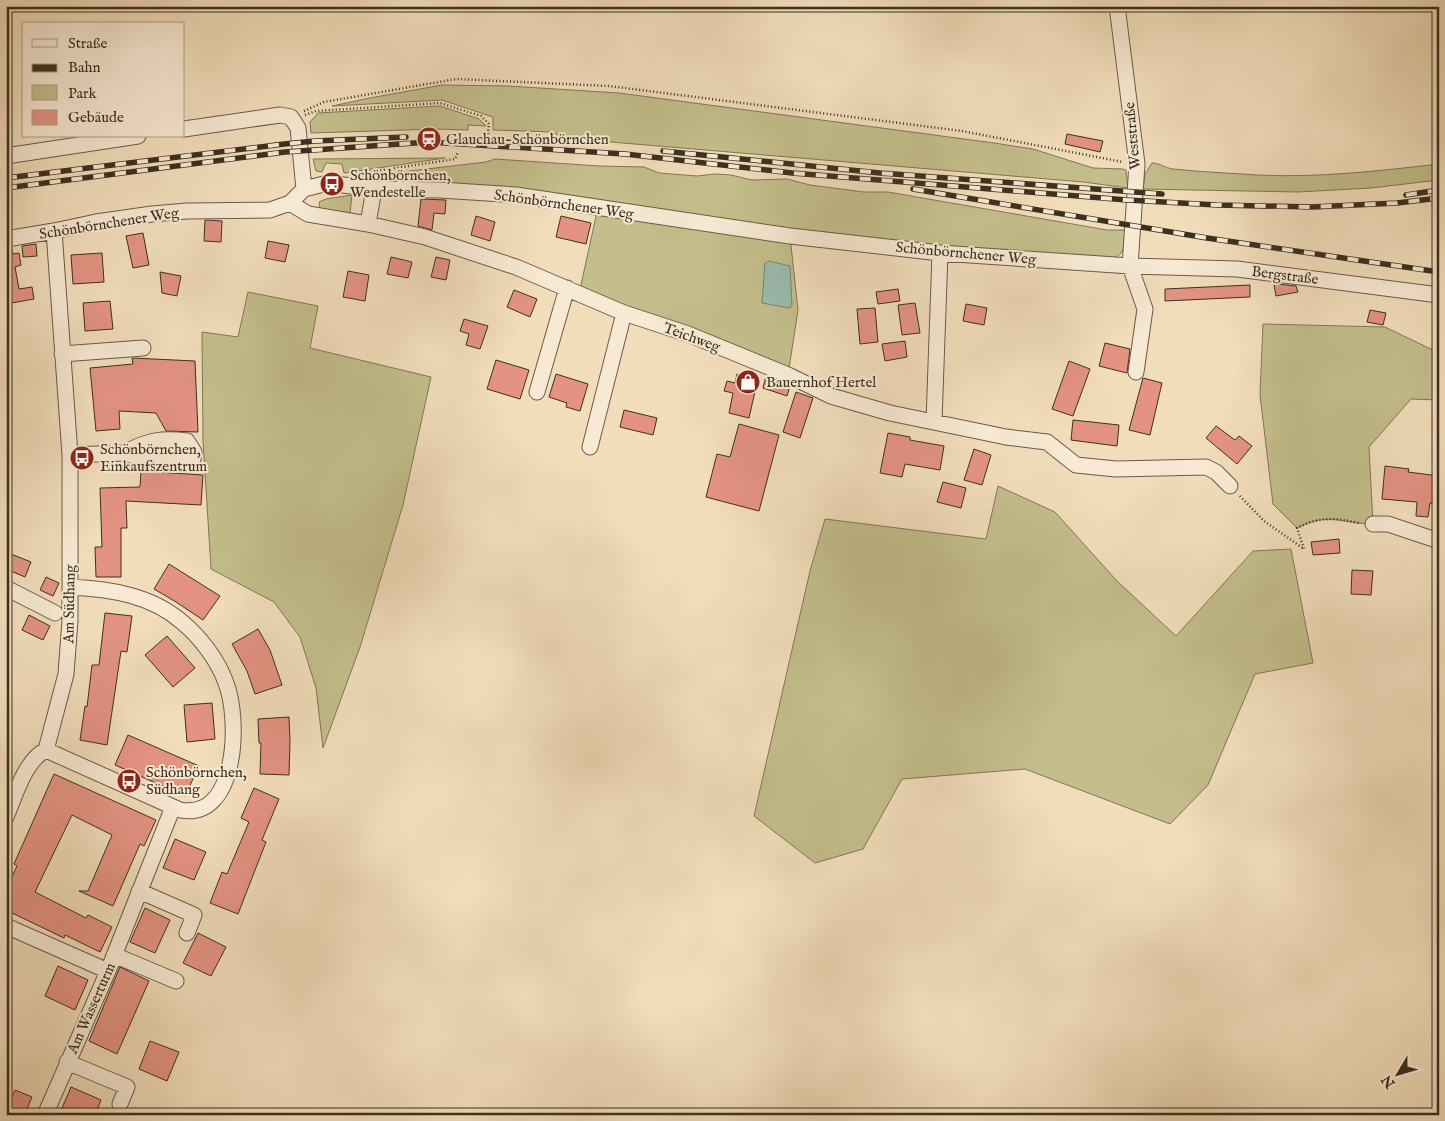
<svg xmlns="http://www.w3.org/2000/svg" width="1445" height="1121" font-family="'IM FELL English',serif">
<rect width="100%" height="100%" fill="#f2ddbb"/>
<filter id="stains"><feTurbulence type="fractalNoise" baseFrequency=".004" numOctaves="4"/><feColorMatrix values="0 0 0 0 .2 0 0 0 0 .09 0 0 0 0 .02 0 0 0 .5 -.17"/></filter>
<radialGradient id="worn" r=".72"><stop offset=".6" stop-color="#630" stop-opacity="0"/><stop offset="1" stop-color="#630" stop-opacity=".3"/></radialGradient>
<path fill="#c3be8b" stroke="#807756" d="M442 85 508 86 619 93 994 143 1033 149 1093 168 1123 169 1126 170 1128 188 1083 182 564 138 552 132 493 130V117L442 100 332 106 370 98Z
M440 106 479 119 486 126 468 125V130L436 129 311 133 310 122 318 113Z
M445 158 344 173 342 164 326 163 322 172 316 171 313 159Z
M495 159 599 166 644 167 659 173 697 176 715 174 731 175 752 180 787 179 810 185 864 192H888L1107 230H1125C1124 244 1126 254 1112 259L997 252 350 181V178L486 162Z
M1152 163C1160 163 1165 168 1173 169 1201 172 1229 173 1257 175 1318 178 1378 171 1439 164V180L1371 188 1298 192 1143 189 1145 174Z
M352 195 350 213 320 210 319 202 326 199Z
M598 207 790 236 798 310 788 375 579 294Z
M248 292 318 306 310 348 431 377 403 505 360 647 323 748 316 688 300 637 274 602 211 569 203 441 202 332 238 337Z
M1263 324 1385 327 1439 353V400L1411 399 1369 447 1373 524C1341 524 1330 511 1297 528L1273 504 1260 395Z
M998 486 1055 512 1117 581 1176 636 1253 551 1291 549 1313 663 1255 674 1208 785 1170 824 1025 769 902 779 863 849 815 863 754 816 810 571 825 519 986 539Z"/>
<path fill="#9bbcae" stroke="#758476" d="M769 261 790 266 792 306 789 308 762 303 765 263Z"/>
<path fill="#e49383" stroke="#3c3021" d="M1067 134 1103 141 1100 152 1065 144Z
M421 199 446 200 445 214 434 213 432 230 418 226Z
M476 216 495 222 490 241 471 235Z
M561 216 591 223 586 244 556 237Z
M205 220 222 221 221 242 204 241Z
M143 233 149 265 133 268 126 236Z
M268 241 289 245 285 262 265 258Z
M36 244 37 256 23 257 22 246Z
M6 248H12L13 254 19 253 21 265 15 267 19 289 32 287 34 299 6 304Z
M102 253 104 282 73 284 71 255Z
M391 257 412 262 408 278 387 274Z
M436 257 450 260 446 280 431 277Z
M348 271 369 275 365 301 343 297Z
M160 272 181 276 177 296 162 293Z
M1278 284 1296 286 1298 292 1276 296 1274 285Z
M1250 285V297L1165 301V289Z
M898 289 900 301 878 304 876 292Z
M514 290 537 299 530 317 507 307Z
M110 301 113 329 85 331 83 303Z
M915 303 920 333 902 335 898 305Z
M966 304 987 308 984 325 963 321Z
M875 308 878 342 860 344 857 309Z
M1370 310 1386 313 1383 325 1367 322Z
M464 319 488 326 480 349 466 345 469 334 460 331Z
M905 341 907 357 885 361 882 344Z
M1105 343 1130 349 1127 373 1099 366Z
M132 358 195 361 198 432 166 431 156 413 119 411 120 429 96 431 90 368 133 364Z
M496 360 529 370 520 399 487 389Z
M1069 361 1090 369 1073 416 1052 409Z
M556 374 588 384 580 411 566 407 567 403 549 397Z
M737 374 758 378 749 418 729 413 733 393 724 391 727 381 735 383Z
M766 376 790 386 787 396 763 388Z
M1143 378 1162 383 1150 435 1129 430Z
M796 392 813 398 800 438 783 432Z
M624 410 657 418 653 435 620 427Z
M1073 420 1119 425 1117 446 1071 440Z
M739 424 779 435 759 511 706 497 717 454 730 457Z
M1216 426 1235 440 1239 436 1252 446 1237 464 1206 438Z
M888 433 910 437V440L944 446 940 470 905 464 902 477 880 473Z
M974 449 991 455 982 485 964 480Z
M1385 466 1409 469 1408 472 1439 476 1436 504 1430 503 1428 517 1416 516 1417 502 1382 499Z
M141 471 203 475 201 505 126 501 127 528H121V577H96L95 547H102L100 488 140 487Z
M943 482 966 488 961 508 937 502Z
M1339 539 1340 553 1313 555 1311 542Z
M6 552 31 562 25 577 6 569Z
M169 564 220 596 203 620 176 602 154 589Z
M1352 570 1373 571 1371 595 1351 594Z
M46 577 59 583 53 596 40 590Z
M105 613 132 616 127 652 121 651 107 745 80 740 85 706 87 707 92 665H99Z
M29 615 50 626 43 640 22 630Z
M258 629 270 650 282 685 255 694 247 671 232 644Z
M167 636 195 668 173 687 145 655Z
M212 703 215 739 187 742 184 705Z
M289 717 290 741 289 775 260 774 261 743H259L258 719Z
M128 735 199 766 185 796 115 765Z
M54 774 156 820 144 846 140 844 113 906 79 891H88L112 835 72 815 35 892 86 918 88 915 112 927 100 952 65 935 64 938 6 910V889L17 866 14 864Z
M254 788 279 799 262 840 266 842 238 914 210 903 222 872 227 874 249 822 241 818Z
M175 839 206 852 194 880 163 868Z
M145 908 170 920 155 953 130 942Z
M198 933 226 947 211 976 183 963Z
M58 966 88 980 75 1010 45 996Z
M120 967 149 981 117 1054 89 1041Z
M150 1041 179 1052 167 1081 139 1069Z
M71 1087 101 1100 95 1115H59Z
M15 1090 32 1097 25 1114 8 1107Z"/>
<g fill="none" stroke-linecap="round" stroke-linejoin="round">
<defs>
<path id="minor" d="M1117 6 1137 164 1130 266 1145 309 1136 372
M184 129 280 115 291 117 298 128 304 189
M6 156 138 136
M290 203 308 214 368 224 425 237 516 267 624 313 688 334 788 375 831 396 890 413 1006 437 1047 442 1076 465 1116 469 1206 467 1216 472 1230 486
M368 224 374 189
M6 239 54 231 96 222 152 214 187 211 270 210 290 203 304 189 328 183 374 189 440 190 516 195 790 236 940 253 1130 266 1237 269 1439 295
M62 354 143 348
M537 392 567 288
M934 421 940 253
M590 447 624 313
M70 455 125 453 143 459 183 463 193 459 194 452 187 441C163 438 146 440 125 453
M1373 524H1388L1439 541
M6 588 55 613
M46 750 66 674 70 620V455L54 231
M6 817C15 796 25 760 46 750L180 810C238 821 240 719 226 683 218 660 200 637 182 622 151 595 110 589 71 587
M139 891 194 915 187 933
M6 926 108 971
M114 955 176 981
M67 1062 127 1087 120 1104
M45 1115 108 971 173 807"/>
</defs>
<use href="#minor" stroke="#6a5b48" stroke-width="17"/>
<path stroke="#3c3021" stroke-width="2.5" stroke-dasharray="1 2.5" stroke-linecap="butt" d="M304 111 324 102 456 79 609 86 962 131 1123 162
M305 115 316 111 440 103 481 116 489 124 488 134
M363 173 455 159 458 152
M1240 496 1264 521 1304 549 1297 528C1320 516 1335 518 1359 523"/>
<use href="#minor" stroke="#f7e9d3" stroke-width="15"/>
<defs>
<path id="rail" d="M663 151 880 173 1162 194
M6 178 284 144 315 141 406 137
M6 188 285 152 429 142 625 154 792 173 1127 200 1217 205 1312 207 1397 203 1439 198
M913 189 1207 238 1439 272
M1406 195 1439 190"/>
</defs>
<use href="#rail" stroke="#3c3021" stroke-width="5.5"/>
<use href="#rail" stroke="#f7e9d3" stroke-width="4" stroke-dasharray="11" stroke-linecap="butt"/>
</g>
<defs>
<symbol id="station-disc" viewBox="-11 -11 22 22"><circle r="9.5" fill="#8f2418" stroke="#f7e9d3"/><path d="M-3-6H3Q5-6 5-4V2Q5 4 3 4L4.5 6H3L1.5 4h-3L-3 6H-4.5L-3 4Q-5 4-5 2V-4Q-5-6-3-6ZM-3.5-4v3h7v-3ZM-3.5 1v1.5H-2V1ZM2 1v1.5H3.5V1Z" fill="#fff"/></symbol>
<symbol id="bus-disc" viewBox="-11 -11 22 22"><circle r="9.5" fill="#8f2418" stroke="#f7e9d3"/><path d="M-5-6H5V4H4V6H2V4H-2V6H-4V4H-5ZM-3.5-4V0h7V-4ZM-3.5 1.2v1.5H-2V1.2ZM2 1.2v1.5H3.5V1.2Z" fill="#fff"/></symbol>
<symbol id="shop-disc" viewBox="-11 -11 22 22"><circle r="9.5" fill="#8f2418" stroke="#f7e9d3"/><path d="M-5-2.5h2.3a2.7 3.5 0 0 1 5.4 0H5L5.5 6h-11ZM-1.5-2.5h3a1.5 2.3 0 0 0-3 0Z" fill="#fff"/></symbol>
</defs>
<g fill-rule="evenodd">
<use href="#station-disc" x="415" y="125" width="28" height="28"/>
<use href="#bus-disc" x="318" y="170" width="28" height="28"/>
<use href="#shop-disc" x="734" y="368" width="28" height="28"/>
<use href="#bus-disc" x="68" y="444" width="28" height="28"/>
<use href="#bus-disc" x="115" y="767" width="28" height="28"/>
</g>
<g text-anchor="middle" stroke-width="4" stroke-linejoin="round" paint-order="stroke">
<g font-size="15" fill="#3c3021" stroke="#f7e9d3">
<text transform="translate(1132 136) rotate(-95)" y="5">Weststraße</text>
<text transform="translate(564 204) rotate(8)" y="5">Schönbörnchener Weg</text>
<text transform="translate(109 223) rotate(-9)" y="5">Schönbörnchener Weg</text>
<text transform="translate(966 253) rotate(5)" y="5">Schönbörnchener Weg</text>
<text transform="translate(1285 275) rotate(7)" y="5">Bergstraße</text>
<text transform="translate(692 337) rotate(20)" y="5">Teichweg</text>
<text transform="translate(69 604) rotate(-89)" y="5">Am Südhang</text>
<text transform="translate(91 1008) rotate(-66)" y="5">Am Wasserturm</text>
</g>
<g font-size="15" fill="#3c3021" stroke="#f7e9d3" text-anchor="start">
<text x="446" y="144">Glauchau-Schönbörnchen</text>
<text x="350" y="180">Schönbörnchen,<tspan x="350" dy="17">Wendestelle</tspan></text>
<text x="766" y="387">Bauernhof Hertel</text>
<text x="100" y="454">Schönbörnchen,<tspan x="100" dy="17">Einkaufszentrum</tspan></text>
<text x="146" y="777">Schönbörnchen,<tspan x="146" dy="17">Südhang</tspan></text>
</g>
</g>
<rect width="1445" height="1121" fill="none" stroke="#f2ddbb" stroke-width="25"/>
<rect x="8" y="8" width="1430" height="1106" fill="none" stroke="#3c3021" stroke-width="2.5"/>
<rect x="12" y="12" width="1420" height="1096" fill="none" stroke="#3c3021"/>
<rect x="22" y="22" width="162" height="115" fill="#f7e9d3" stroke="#ac9f8c"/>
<rect x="32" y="39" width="25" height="8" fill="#f7e9d3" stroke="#ac9f8c"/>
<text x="68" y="48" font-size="15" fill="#3c3021">Straße</text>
<rect x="32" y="64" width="25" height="8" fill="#3c3021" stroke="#ac9f8c"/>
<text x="68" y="72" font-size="15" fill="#3c3021">Bahn</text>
<rect x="32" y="85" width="25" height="15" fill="#c3be8b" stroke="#ac9f8c"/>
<text x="68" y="98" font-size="15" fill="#3c3021">Park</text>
<rect x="32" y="110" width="25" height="15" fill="#e49383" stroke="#ac9f8c"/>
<text x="68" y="122" font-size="15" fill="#3c3021">Gebäude</text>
<g transform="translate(1398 1074) rotate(232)" stroke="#f7e9d3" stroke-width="4" paint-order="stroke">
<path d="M0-4L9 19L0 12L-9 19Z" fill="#3c3021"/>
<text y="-8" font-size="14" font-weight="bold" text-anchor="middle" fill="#3c3021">N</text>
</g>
<rect width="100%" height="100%" filter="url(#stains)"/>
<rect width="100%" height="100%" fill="url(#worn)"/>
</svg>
